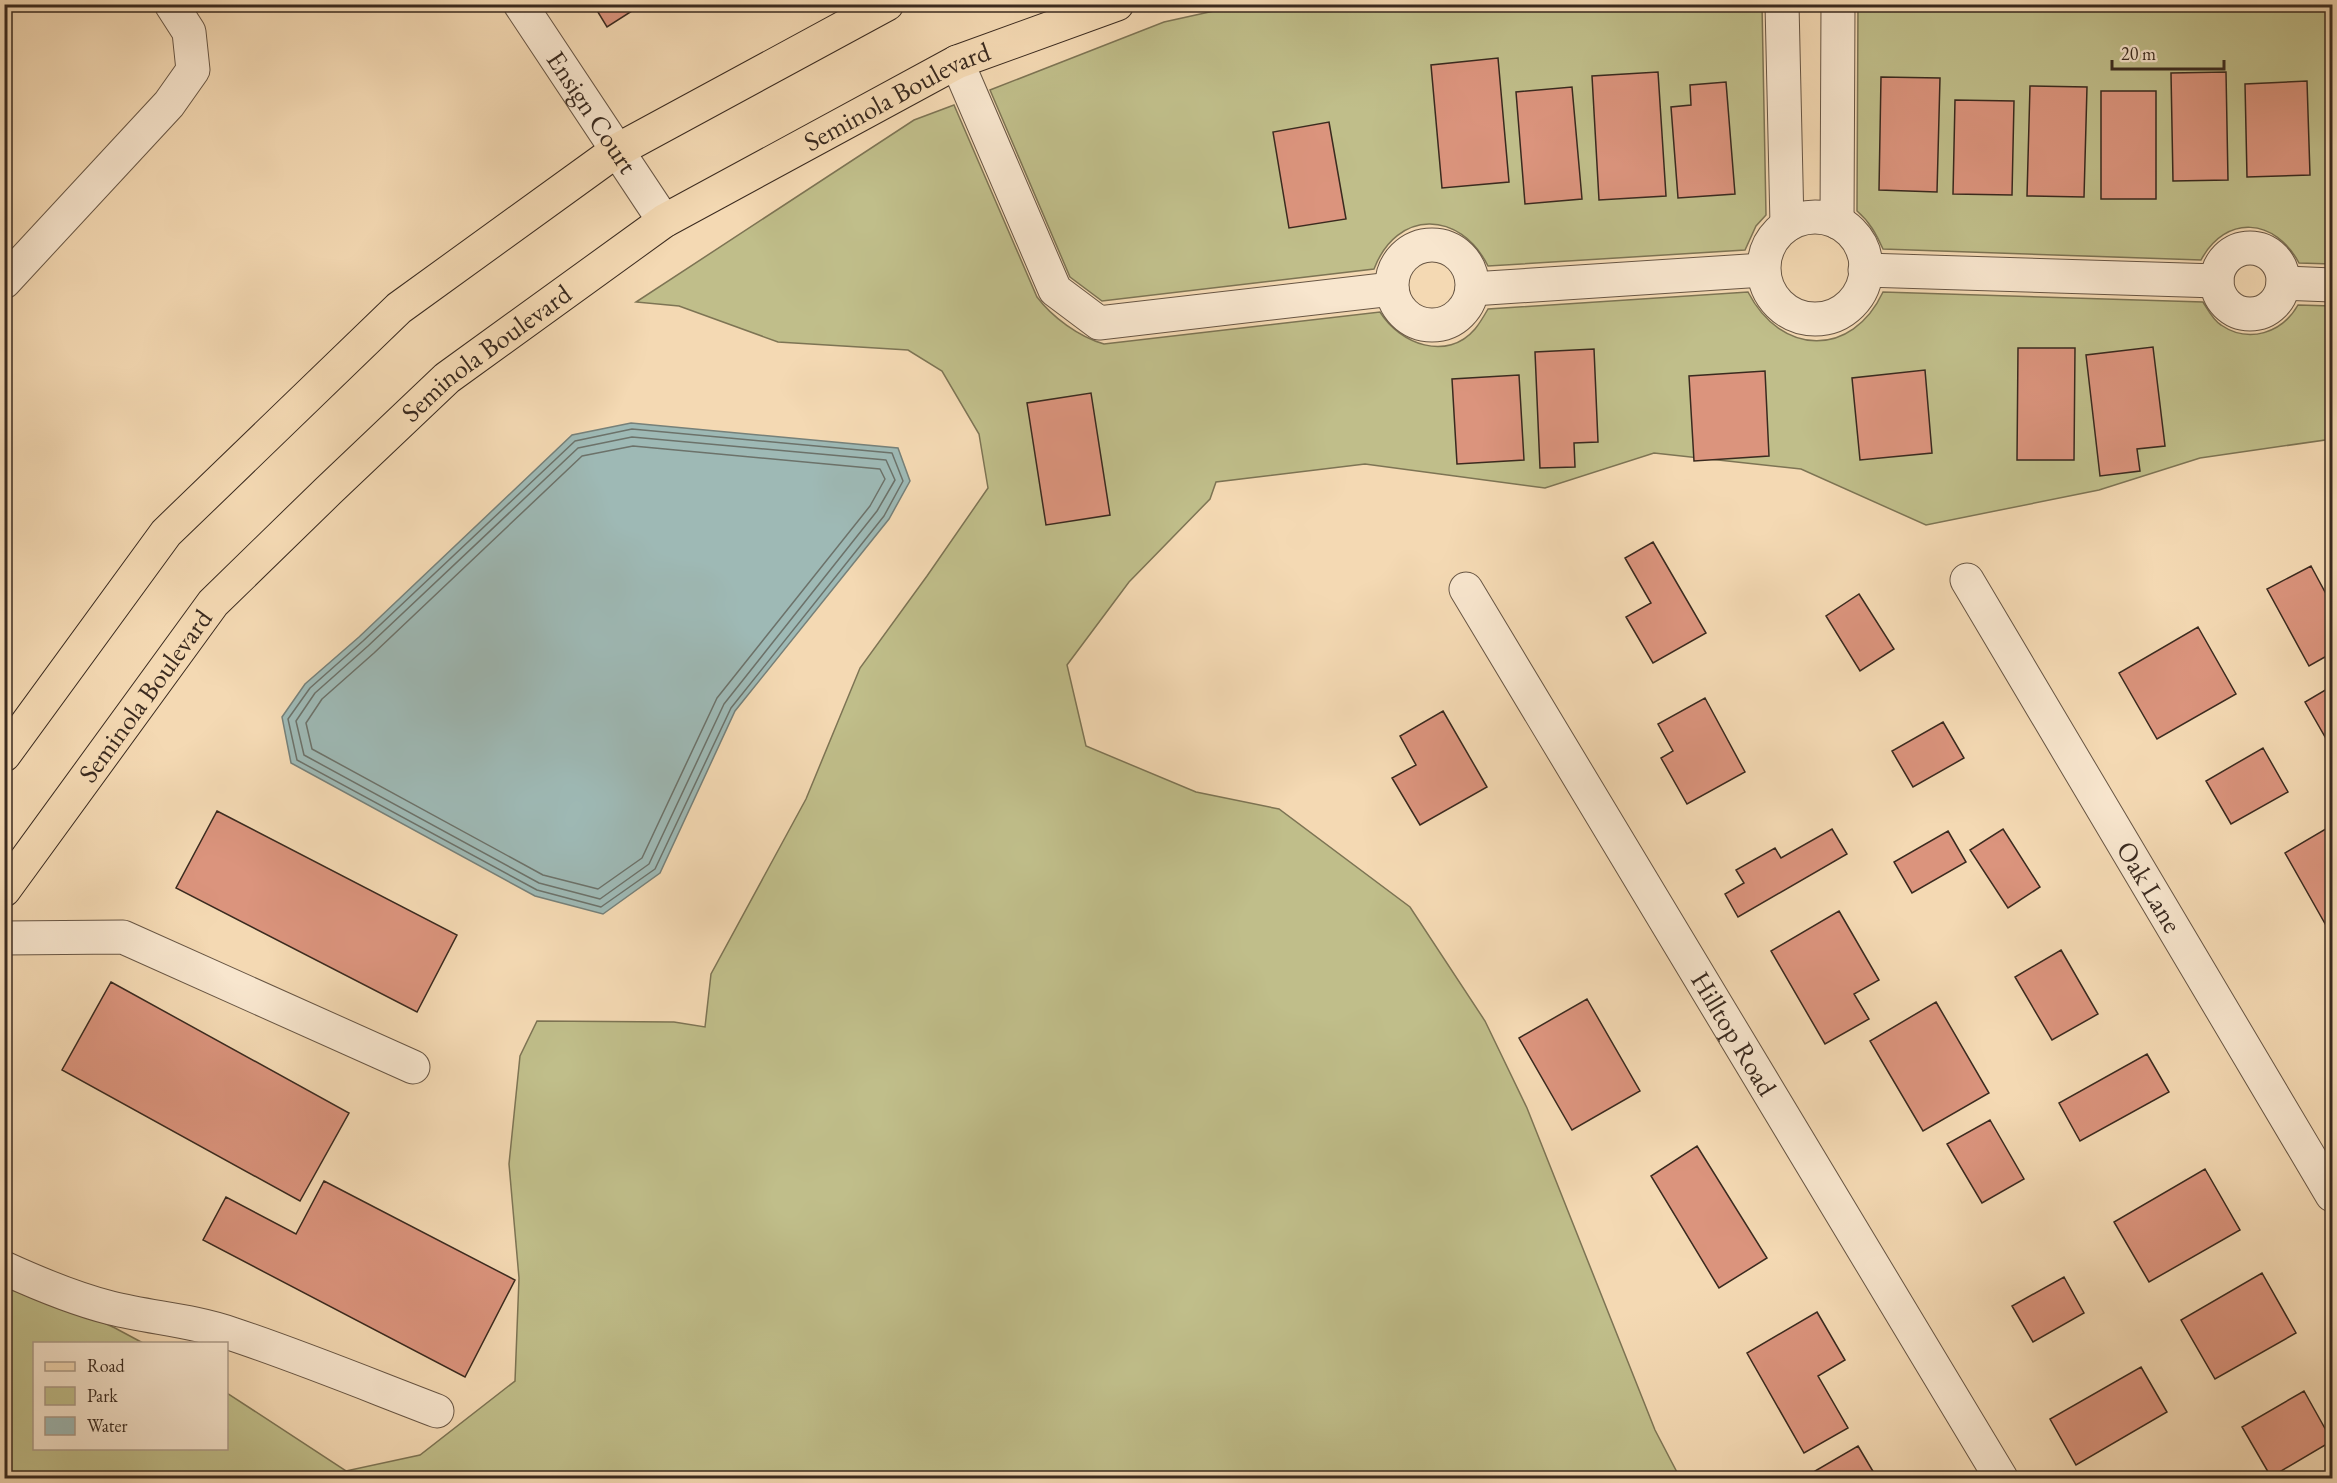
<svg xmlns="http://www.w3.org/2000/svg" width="2337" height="1483" font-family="'EB Garamond',serif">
<rect width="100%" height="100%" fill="#f4d9b3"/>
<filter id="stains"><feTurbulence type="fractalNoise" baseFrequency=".00333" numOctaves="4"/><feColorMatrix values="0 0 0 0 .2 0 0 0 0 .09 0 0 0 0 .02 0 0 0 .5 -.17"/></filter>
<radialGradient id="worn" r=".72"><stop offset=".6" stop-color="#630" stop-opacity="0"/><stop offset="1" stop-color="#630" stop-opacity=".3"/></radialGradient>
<path fill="#c0be8a" stroke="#7d7454" stroke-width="1.5" d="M1241 5H1762L1766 215 1756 226 1745 250 1488 266C1460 210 1397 209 1374 269L1102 301 1070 277 990 90 1164 22Z
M1858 5H2332V264L2299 263C2275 218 2226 214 2201 260L1883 249C1876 234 1870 222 1857 211Z
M954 105 1037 297C1052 317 1079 337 1104 344L1380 312C1400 344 1447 362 1475 329 1480 323 1484 316 1488 309L1748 292C1781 356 1852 358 1883 292L2203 302C2208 310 2213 320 2221 325 2249 344 2282 333 2298 305L2332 306V439L2200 458 2099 490 1926 525 1801 469 1654 453 1545 488 1365 464 1216 482 1210 499 1129 582 1067 665 1086 746 1196 792 1279 809 1410 907 1485 1021 1527 1108 1655 1430 1680 1478H5V1277L115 1328 143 1343 34 1344V1448H226L227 1393 346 1471 420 1455 515 1381 519 1278 509 1164 520 1056 537 1021 674 1022 705 1027 711 974 806 799 860 668 927 576 988 488 979 434 942 371 908 350 778 342 679 306 636 302 914 120Z"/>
<path fill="#9eb9b5" stroke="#768079" stroke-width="1.5" d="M631 423 898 448 910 481 889 519 735 711 660 873 603 914 535 896 291 763 282 717 305 684 359 637 572 435Z"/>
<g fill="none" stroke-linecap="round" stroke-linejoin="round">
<path stroke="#6c726a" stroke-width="1.5" d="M632 429 892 453 903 481 884 516 731 708 655 869 601 907 537 890 297 760 288 719 310 688 363 641 575 441Z
M632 437 886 460 895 480 877 511 724 704 649 864 600 899 539 883 304 755 296 721 315 693 368 646 578 448Z
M633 446 880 469 885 479 870 506 717 698 642 858 598 889 543 875 312 749 306 723 322 699 374 653 582 456Z"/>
</g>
<path fill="#db947d" stroke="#3a2a1f" stroke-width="1.5" d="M593 4H643L607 27Z
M1498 58 1509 182 1442 188 1431 65Z
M1658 72 1666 196 1599 200 1592 76Z
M2226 72 2228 180 2173 181 2171 73Z
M1881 77 1940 78 1937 192 1879 190Z
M2307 81 2310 175 2247 177 2245 84Z
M1726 82 1735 194 1678 198 1671 107 1691 105 1690 85Z
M2030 86 2087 87 2084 197 2027 196Z
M1572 87 1582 199 1525 204 1516 92Z
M2101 91H2156V199H2101Z
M1955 100 2014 101 2012 195 1953 194Z
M2328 114H2332V204H2328Z
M1329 122 1346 219 1289 228 1273 132Z
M2153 347 2165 446 2137 449 2140 471 2100 476 2086 355Z
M2018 348H2075L2074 460H2017Z
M1594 349 1598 442 1574 443 1575 467 1540 468 1535 352Z
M1925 370 1932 453 1860 460 1852 378Z
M1765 371 1769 456 1694 461 1689 376Z
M1519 375 1524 460 1457 464 1452 379Z
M1091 393 1110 515 1046 525 1027 403Z
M1653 542 1706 633 1653 663 1626 617 1651 603 1625 558Z
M2311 566 2332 605V653L2309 666 2267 589Z
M1859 594 1894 649 1860 671 1826 616Z
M2198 627 2236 694 2157 739 2119 673Z
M2332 686V749L2305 702Z
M1705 698 1745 772 1687 804 1661 758 1673 751 1658 724Z
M1443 711 1487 787 1420 825 1392 778 1416 765 1400 736Z
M1943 722 1964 758 1913 787 1892 751Z
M2263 748 2288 792 2231 824 2206 781Z
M217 811 457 935 417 1012 176 888Z
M2329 827 2332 833V936L2285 853Z
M1832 829 1847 854 1738 917 1725 894 1744 883 1736 870 1775 848 1781 858Z
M2003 829 2040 887 2008 908 1970 850Z
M1948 831 1966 862 1912 893 1894 862Z
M1839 911 1879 980 1854 994 1869 1019 1825 1044 1771 951Z
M2061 950 2098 1014 2052 1040 2015 977Z
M111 982 349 1113 300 1201 62 1070Z
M1587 999 1640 1091 1572 1130 1519 1038Z
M1936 1002 1989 1093 1923 1131 1870 1041Z
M2147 1054 2169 1092 2080 1141 2059 1103Z
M1990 1120 2024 1179 1982 1203 1947 1144Z
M1697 1146 1767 1258 1719 1288 1651 1176Z
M2205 1169 2240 1230 2149 1282 2114 1222Z
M324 1181 515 1280 465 1377 203 1240 226 1197 296 1234Z
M2262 1273 2296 1333 2215 1379 2181 1320Z
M2064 1277 2084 1313 2033 1342 2012 1306Z
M1817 1312 1845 1360 1818 1376 1848 1428 1804 1453 1747 1353Z
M2141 1367 2167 1412 2076 1465 2050 1419Z
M2304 1391 2332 1441 2271 1477 2242 1427Z
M1858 1446 1877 1478H1819L1815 1471Z"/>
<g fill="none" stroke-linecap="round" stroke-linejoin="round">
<defs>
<g id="minor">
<path id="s1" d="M520 4 664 221"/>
<path d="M1782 4 1787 225"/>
<path d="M957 62 1055 290 1099 323 1392 289"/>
<circle cx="1815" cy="268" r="51"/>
<path d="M1837 222 1838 4"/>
<circle cx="1432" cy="285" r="40"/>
<circle cx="2250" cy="281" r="33"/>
<path d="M1865 270 2217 281"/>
<path d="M4 282 169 104 193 70 189 32 171 4"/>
<path d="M2283 283 2332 285"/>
<path d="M1472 289 1763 270"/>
<path id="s2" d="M1967 580 2332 1195"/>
<path id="s3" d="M1466 589 2001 1478"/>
<path d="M4 938 123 937 413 1067"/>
<path d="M4 1268C39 1284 75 1299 111 1308 151 1318 192 1320 232 1334 301 1357 369 1385 437 1411"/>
</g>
<g id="major">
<path d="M4 755 166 533 399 308 616 151 887 4"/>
<path id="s4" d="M4 890 213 603 328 491 447 378 664 221 957 62 1117 4"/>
</g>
</defs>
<use href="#minor" stroke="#685644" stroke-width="35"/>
<use href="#major" stroke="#3a2a1f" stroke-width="35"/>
<use href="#minor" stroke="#f8e6ce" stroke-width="33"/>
<use href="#major" stroke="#f4d9b3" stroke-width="33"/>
</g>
<g text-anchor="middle" stroke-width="5" stroke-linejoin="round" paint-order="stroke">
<g font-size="27" fill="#3a2a1f" stroke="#f8e6ce">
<text dy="9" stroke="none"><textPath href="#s4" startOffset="1212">Seminola Boulevard</textPath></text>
<text dy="9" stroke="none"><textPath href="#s1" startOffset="130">Ensign Court</textPath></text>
<text dy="9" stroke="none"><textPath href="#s4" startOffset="726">Seminola Boulevard</textPath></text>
<text dy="9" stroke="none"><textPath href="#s4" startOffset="240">Seminola Boulevard</textPath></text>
<text dy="9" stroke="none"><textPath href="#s2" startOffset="357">Oak Lane</textPath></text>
<text dy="9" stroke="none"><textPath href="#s3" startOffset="519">Hilltop Road</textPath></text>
</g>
</g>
<rect width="2337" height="1483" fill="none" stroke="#f4d9b3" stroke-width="24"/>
<rect x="6" y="6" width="2325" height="1471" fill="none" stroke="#3a2a1f" stroke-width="3"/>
<rect x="12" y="12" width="2313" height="1459" fill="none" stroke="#3a2a1f" stroke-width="1.5"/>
<rect x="33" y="1342" width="195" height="108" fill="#f8e6ce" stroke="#ac9b88" stroke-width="1.5"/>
<rect x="45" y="1362" width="30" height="9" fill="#f4d9b3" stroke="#ac9b88" stroke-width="1.5"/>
<text x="87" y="1372" font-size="18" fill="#3a2a1f">Road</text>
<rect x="45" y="1387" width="30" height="18" fill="#c0be8a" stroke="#ac9b88" stroke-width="1.5"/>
<text x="87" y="1402" font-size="18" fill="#3a2a1f">Park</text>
<rect x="45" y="1417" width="30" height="18" fill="#9eb9b5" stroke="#ac9b88" stroke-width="1.5"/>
<text x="87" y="1432" font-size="18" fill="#3a2a1f">Water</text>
<path d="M2112 60v9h112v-9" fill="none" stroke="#3a2a1f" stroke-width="3"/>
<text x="2121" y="60" font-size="18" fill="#3a2a1f" stroke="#f8e6ce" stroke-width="4.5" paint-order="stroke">20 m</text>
<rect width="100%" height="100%" filter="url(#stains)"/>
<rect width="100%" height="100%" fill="url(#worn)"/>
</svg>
